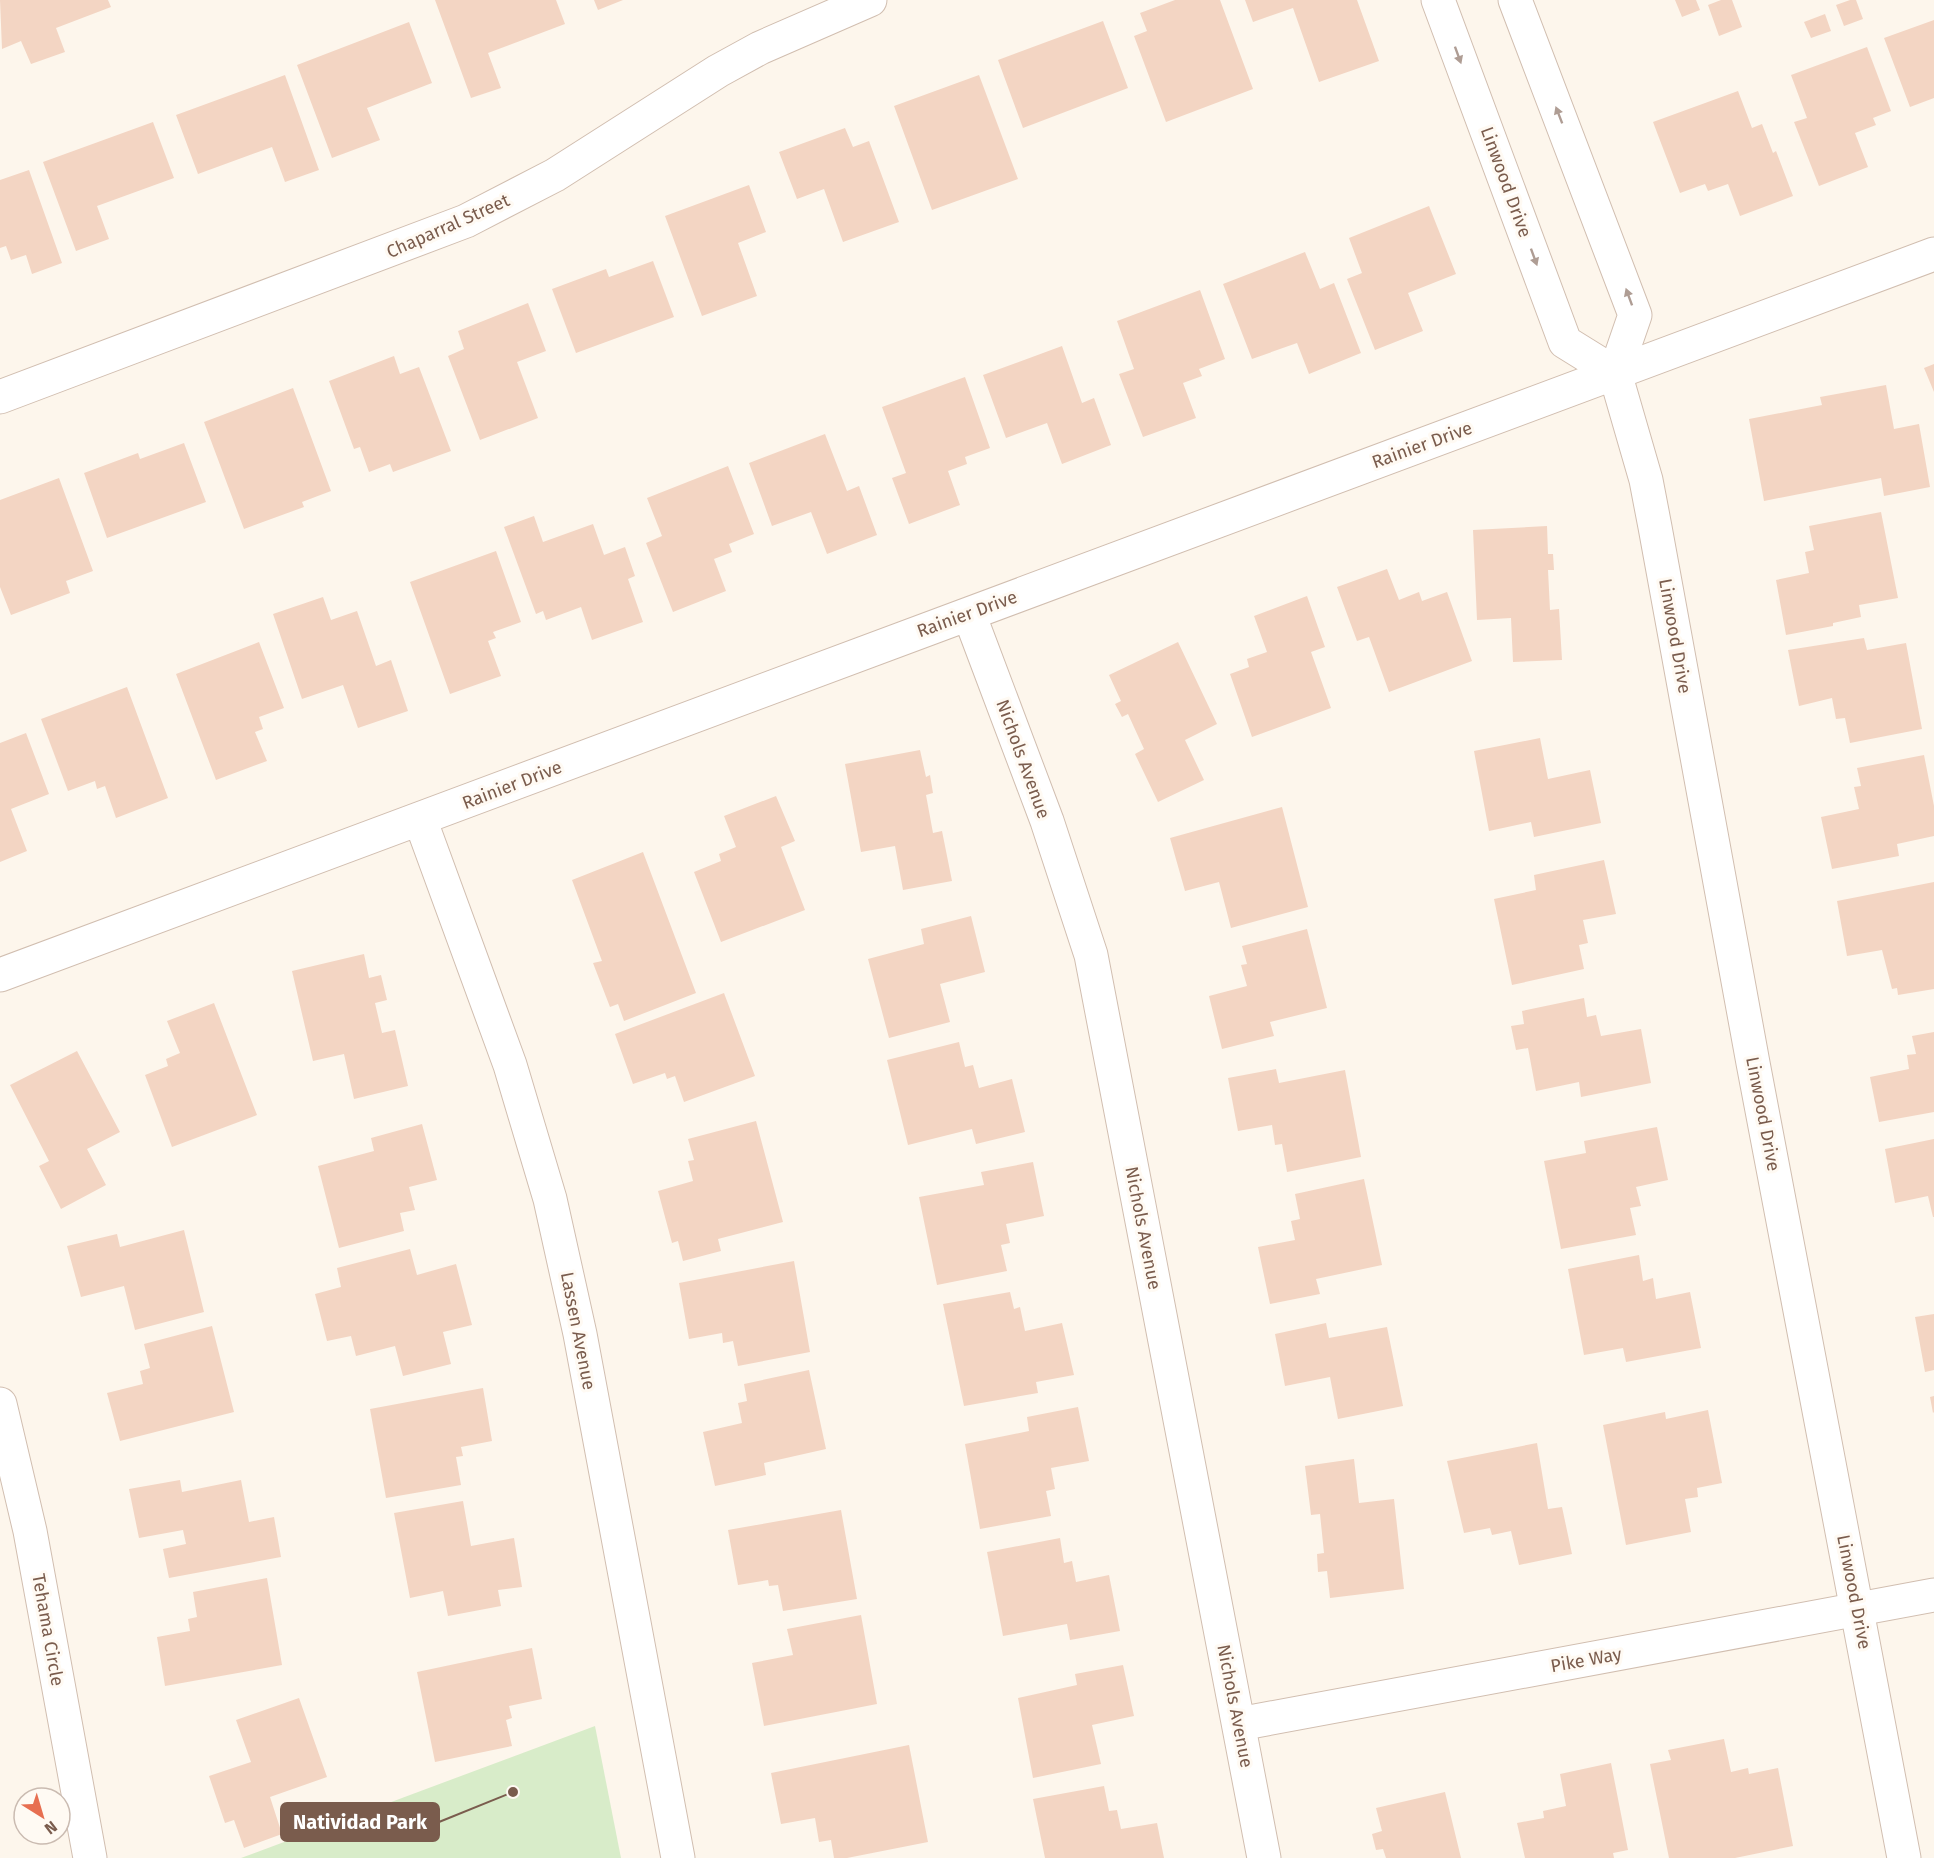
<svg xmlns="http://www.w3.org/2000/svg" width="1934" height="1858" font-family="'Fira Sans',sans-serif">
<rect width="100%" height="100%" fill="#fdf6ec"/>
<path fill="#d8ecc9" d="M595 1726 621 1858H241Z"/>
<path fill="#f3d5c3" d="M0 0H108L111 7 56 28 65 52 31 64 21 41 2 49Z
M435 0H556L565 24 488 53 501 88 471 98Z
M594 0H623L598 10Z
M1175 0H1220L1253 89 1166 122 1134 36 1147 31 1140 13Z
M1245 0H1357L1379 61 1319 82 1293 8 1253 22Z
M1675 0H1696L1700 10 1682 17Z
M1721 0H1732L1742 27 1719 36 1708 5Z
M1850 0H1856L1863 19 1844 26 1836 5Z
M1825 14 1831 31 1811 38 1804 22Z
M1934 20V98L1910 107 1884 38Z
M1103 21 1128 88 1023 128 998 60Z
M409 22 432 83 367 108 380 140 332 158 297 65Z
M1867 47 1891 111 1873 118 1876 125 1855 133 1868 167 1819 186 1794 122 1807 118 1791 75Z
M285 75 319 170 285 182 272 147 198 174 176 115Z
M979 75 1018 179 932 210 894 106Z
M1738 91 1752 128 1762 124 1773 153 1776 151 1793 196 1740 216 1728 184 1708 191 1705 184 1680 193 1653 122Z
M153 122 174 178 97 206 109 239 76 251 43 162Z
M845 128 853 147 869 141 899 222 843 242 824 189 797 199 779 152Z
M29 170 62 263 32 274 26 255 11 260 6 246 0 248V180Z
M749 185 766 232 738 243 757 296 702 316 665 216Z
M1429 206 1456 274 1408 293 1423 331 1375 350 1347 279 1362 273 1349 238Z
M1305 252 1320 289 1334 283 1361 353 1309 374 1297 343 1252 359 1223 284Z
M653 261 674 317 576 353 552 289 606 269 609 277Z
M1200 290 1225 359 1199 369 1202 376 1183 383 1196 418 1143 437 1119 374 1134 369 1117 321Z
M528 303 546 351 517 362 538 418 480 440 448 356 464 349 458 331Z
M1062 346 1082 403 1094 398 1111 445 1062 464 1047 423 1006 438 983 375Z
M394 356 400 374 419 367 451 451 393 472 390 464 369 472 360 447 354 449 329 381Z
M1934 364V392L1924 368Z
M965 377 990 448 965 457 967 464 948 471 960 505 909 524 892 478 906 473 882 407Z
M1886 385 1894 429 1919 424 1930 487 1884 496 1881 478 1764 501 1749 419 1822 405 1820 397Z
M293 388 331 491 302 502 304 507 244 529 204 422Z
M825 434 847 491 859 486 877 535 827 554 811 512 772 526 749 463Z
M184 443 206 502 107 538 84 473 138 453 140 459Z
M728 466 754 534 729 544 732 552 714 559 726 591 673 612 646 543 662 536 647 498Z
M59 478 93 571 66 581 70 593 11 615 0 587V500Z
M1881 512 1898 598 1859 605 1861 617 1833 623V626L1786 635 1776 580 1809 573 1805 552 1814 550 1809 526Z
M534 516 543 542 593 524 604 555 625 547 635 576 628 579 643 622 592 640 581 607 546 620 543 611 536 614 504 527Z
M1547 526 1548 554H1553L1554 570H1548L1550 610 1559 609 1562 660 1513 662 1511 618 1477 620 1473 530Z
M496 551 521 622 493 632 496 638 488 641 501 676 450 694 410 582Z
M1387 569 1399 600 1419 592 1422 601 1447 592 1472 661 1389 692 1369 637 1357 641 1337 587Z
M1307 596 1325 647 1311 652 1331 708 1252 737 1230 674 1249 667 1247 659 1267 652 1254 616Z
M323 597 331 620 357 611 376 666 391 660 408 711 358 728 343 685 302 699 273 614Z
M1864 638 1867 650 1906 643 1922 729 1850 743 1845 718 1836 719 1832 698 1799 706 1788 650Z
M259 642 284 708 259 717 263 729 255 732 267 761 216 780 176 674Z
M1178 642 1217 724 1185 740 1204 780 1158 802 1135 754 1144 749 1128 714 1122 717 1115 704 1121 701 1109 675Z
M127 687 168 798 116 818 105 786 97 789 95 781 68 791 41 719Z
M26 733 49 794 11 809 27 851 0 862V743Z
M1540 738 1548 779 1590 770 1601 823 1534 837 1531 822 1489 831 1474 751Z
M920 750 926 777 930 775 933 793 926 795 933 833 942 831 952 881 903 890 895 846 861 852 845 764Z
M1924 755 1934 806V836L1897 844 1899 856 1832 869 1821 817 1859 809 1854 787 1861 786 1857 768Z
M776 796 795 841 781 847 805 910 721 942 694 872 721 861 719 854 736 847 724 816Z
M1282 807 1308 907 1231 928 1219 882 1185 891 1170 838Z
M643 852 696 993 624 1021 618 1004 610 1007 593 963 602 961 572 880Z
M1604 860 1616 914 1583 920 1588 943 1579 945 1584 969 1512 985 1494 899 1536 890 1534 875Z
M1934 882V989L1898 995 1897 988 1892 989 1882 950 1847 956 1837 901Z
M971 916 985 972 940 984 950 1022 889 1038 868 959 924 944 921 929Z
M1307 929 1327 1008 1270 1022 1274 1036 1222 1049 1209 996 1247 986 1241 965 1247 964 1242 946Z
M364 954 369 978 381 975 387 1000 375 1003 382 1033 395 1030 408 1086 354 1099 344 1054 313 1061 292 971Z
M724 993 755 1076 684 1102 675 1076 667 1079 665 1073 633 1084 615 1034Z
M1584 998 1587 1017 1596 1015 1601 1036 1641 1029 1651 1083 1581 1097 1579 1082 1536 1091 1528 1048 1516 1050 1511 1026 1524 1024 1522 1011Z
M214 1003 257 1115 172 1147 145 1075 168 1066 166 1059 180 1053 167 1021Z
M1934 1032V1112L1879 1122 1870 1077 1909 1069 1907 1055 1916 1054 1912 1036Z
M959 1042 965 1067 973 1065 979 1088 1012 1079 1025 1132 976 1144 972 1129 908 1145 887 1060Z
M77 1051 120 1132 87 1149 106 1185 61 1209 39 1166 49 1161 10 1085Z
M1276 1069 1279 1083 1345 1070 1361 1157 1287 1172 1282 1144 1275 1145 1272 1125 1238 1131 1228 1078Z
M756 1121 783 1222 718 1239 721 1251 683 1261 678 1241 672 1243 658 1191 693 1181 688 1161 694 1160 688 1139Z
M422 1124 437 1180 409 1187 415 1210 400 1213 404 1231 339 1248 318 1166 374 1151 371 1138Z
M1657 1127 1668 1180 1636 1187 1641 1206 1630 1208 1636 1235 1561 1249 1544 1161 1586 1153 1584 1141Z
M1934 1139V1217H1933L1928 1196 1895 1203 1885 1149Z
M1033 1162 1044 1216 1006 1224 1010 1243 1001 1245 1007 1271 937 1285 919 1197 984 1185 981 1172Z
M1364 1179 1382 1265 1316 1279 1320 1294 1270 1304 1258 1247 1295 1240 1291 1221 1300 1219 1295 1194Z
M184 1230 204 1312 135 1330 124 1286 81 1297 67 1246 117 1234 120 1247Z
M410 1249 417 1275 456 1264 472 1325 443 1332 451 1364 403 1376 395 1346 356 1356 351 1336 327 1341 315 1294 341 1287 337 1268Z
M1639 1255 1643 1281 1653 1278 1656 1299 1690 1292 1701 1348 1626 1362 1623 1348 1584 1355 1568 1269Z
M794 1261 810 1352 738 1366 733 1341 723 1343 722 1333 689 1339 679 1283Z
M1010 1292 1014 1309 1020 1307 1025 1331 1062 1323 1074 1375 1036 1382 1038 1393 964 1406 943 1304Z
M1934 1314V1370L1925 1372 1915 1317Z
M1326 1323 1329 1338 1387 1327 1403 1406 1338 1419 1330 1377 1285 1386 1275 1334Z
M212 1326 234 1412 120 1441 107 1393 143 1384 140 1371 150 1368 144 1344Z
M809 1370 826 1449 764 1463 766 1475 715 1486 703 1432 742 1423 738 1403 747 1401 744 1384Z
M483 1388 492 1441 461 1447 463 1456 456 1457 461 1485 386 1498 370 1409Z
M1934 1396V1412L1933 1413 1930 1397Z
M1078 1407 1089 1461 1051 1468 1055 1489 1046 1491 1051 1516 980 1529 965 1444 1029 1431 1027 1417Z
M1708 1410 1722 1483 1697 1488 1698 1497 1685 1499 1691 1532 1626 1545 1603 1425 1665 1412 1666 1419Z
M1537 1443 1548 1509 1562 1507 1572 1554 1519 1565 1511 1531 1492 1535 1490 1528 1464 1533 1447 1461Z
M1354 1459 1359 1503 1394 1499 1404 1589 1330 1598 1327 1571 1318 1572 1317 1554 1324 1553 1320 1514 1311 1515 1305 1466Z
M180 1480 182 1492 241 1480 249 1522 274 1517 281 1557 169 1578 163 1549 186 1544 183 1530 139 1538 129 1489Z
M463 1501 471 1546 514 1538 522 1587 498 1590 501 1606 448 1616 443 1591 410 1598 394 1513Z
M841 1510 857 1599 783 1611 778 1585 769 1586 768 1580 738 1585 728 1530Z
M1060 1538 1064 1563 1072 1561 1076 1582 1109 1575 1120 1631 1070 1640 1067 1624 1003 1636 987 1552Z
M267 1578 282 1665 165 1686 157 1637 190 1631 188 1619 197 1617 193 1592Z
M861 1615 877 1704 764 1726 752 1663 793 1655 787 1629Z
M532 1648 542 1699 509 1706 512 1718 506 1720 512 1746 435 1762 417 1672Z
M1123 1665 1134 1716 1092 1725 1101 1764 1033 1778 1018 1698 1077 1685 1075 1674Z
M299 1698 327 1777 270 1797 282 1834 244 1848 234 1820 225 1823 209 1776 251 1762 236 1720Z
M1724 1739 1731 1772 1748 1768 1749 1774 1778 1768 1793 1846 1735 1858H1669L1650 1764 1671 1760 1668 1750Z
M909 1745 928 1842 847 1858H834L831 1840 819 1842 815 1818 781 1824 771 1773Z
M1611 1763 1628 1850 1613 1853 1614 1858H1525L1517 1823 1544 1818 1543 1811 1566 1806 1560 1774Z
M1104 1786 1109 1811 1117 1810 1121 1829 1157 1823 1164 1858H1045L1033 1799Z
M1445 1792 1461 1858H1386L1383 1849 1376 1850 1372 1834 1382 1831 1376 1808Z"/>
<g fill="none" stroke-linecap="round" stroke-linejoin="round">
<defs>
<path id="minor" d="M969 614 1047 821 1091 955 1264 1858
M420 819 510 1065 550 1199 580 1334 678 1858
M0 975 1934 254
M0 1404 30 1531 90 1858
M1239 1724 1934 1595"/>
<path id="tertiary" d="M1438 0 1565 342 1615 373
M1515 0 1635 315 1615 373 1646 480 1655 527 1753 1063 1904 1858
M0 397 466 221 555 175 718 71 760 48 870 0"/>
</defs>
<use href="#minor" stroke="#d1beb0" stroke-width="35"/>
<use href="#tertiary" stroke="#d1beb0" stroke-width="35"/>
<use href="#minor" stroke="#fff" stroke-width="33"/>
<use href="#tertiary" stroke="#fff" stroke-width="33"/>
</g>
<defs><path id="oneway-solid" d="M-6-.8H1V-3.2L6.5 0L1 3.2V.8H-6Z" transform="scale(1.5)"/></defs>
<g fill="#af9d94">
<use href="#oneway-solid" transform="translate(1458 55) rotate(70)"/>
<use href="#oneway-solid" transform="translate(1559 115) rotate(-111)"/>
<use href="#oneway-solid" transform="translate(1534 257) rotate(70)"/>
<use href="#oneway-solid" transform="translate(1629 297) rotate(-110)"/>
</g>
<g text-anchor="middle" stroke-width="6" stroke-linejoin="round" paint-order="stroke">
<g font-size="18" fill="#7a5c4d" stroke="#fffaf3">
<text transform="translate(1506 182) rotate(70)" y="6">Linwood Drive</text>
<text transform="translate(448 226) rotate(-24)" y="6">Chaparral Street</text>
<text transform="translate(1422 445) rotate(-20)" y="6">Rainier Drive</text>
<text transform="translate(967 614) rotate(-20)" y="6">Rainier Drive</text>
<text transform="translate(1675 636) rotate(80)" y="6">Linwood Drive</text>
<text transform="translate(1023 759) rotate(70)" y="6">Nichols Avenue</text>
<text transform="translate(512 785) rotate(-21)" y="6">Rainier Drive</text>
<text transform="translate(1763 1114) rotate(79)" y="6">Linwood Drive</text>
<text transform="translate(1143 1228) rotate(79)" y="6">Nichols Avenue</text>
<text transform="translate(578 1331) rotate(79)" y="6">Lassen Avenue</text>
<text transform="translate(1854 1592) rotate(79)" y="6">Linwood Drive</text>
<text transform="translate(48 1630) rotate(80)" y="6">Tehama Circle</text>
<text transform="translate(1586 1660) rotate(-10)" y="6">Pike Way</text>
<text transform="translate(1235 1706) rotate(79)" y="6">Nichols Avenue</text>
</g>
</g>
<path fill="none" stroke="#7a5c4d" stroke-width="2" d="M513 1792L439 1822"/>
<circle fill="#7a5c4d" stroke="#fffaf3" stroke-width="2" cx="513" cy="1792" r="6"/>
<rect fill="#7a5c4d" stroke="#7a5c4d" stroke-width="2" x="281" y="1803" width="158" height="38" rx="6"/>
<g font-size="20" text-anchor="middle" font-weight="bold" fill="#fff">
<text x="360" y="1829">Natividad Park</text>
</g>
<g transform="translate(42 1816) rotate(143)"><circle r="28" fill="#fffaf3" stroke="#cabbb1" stroke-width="1.5"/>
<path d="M0-4.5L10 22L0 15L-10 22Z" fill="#e76f51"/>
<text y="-9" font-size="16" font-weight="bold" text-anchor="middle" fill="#7a5c4d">N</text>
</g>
</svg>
